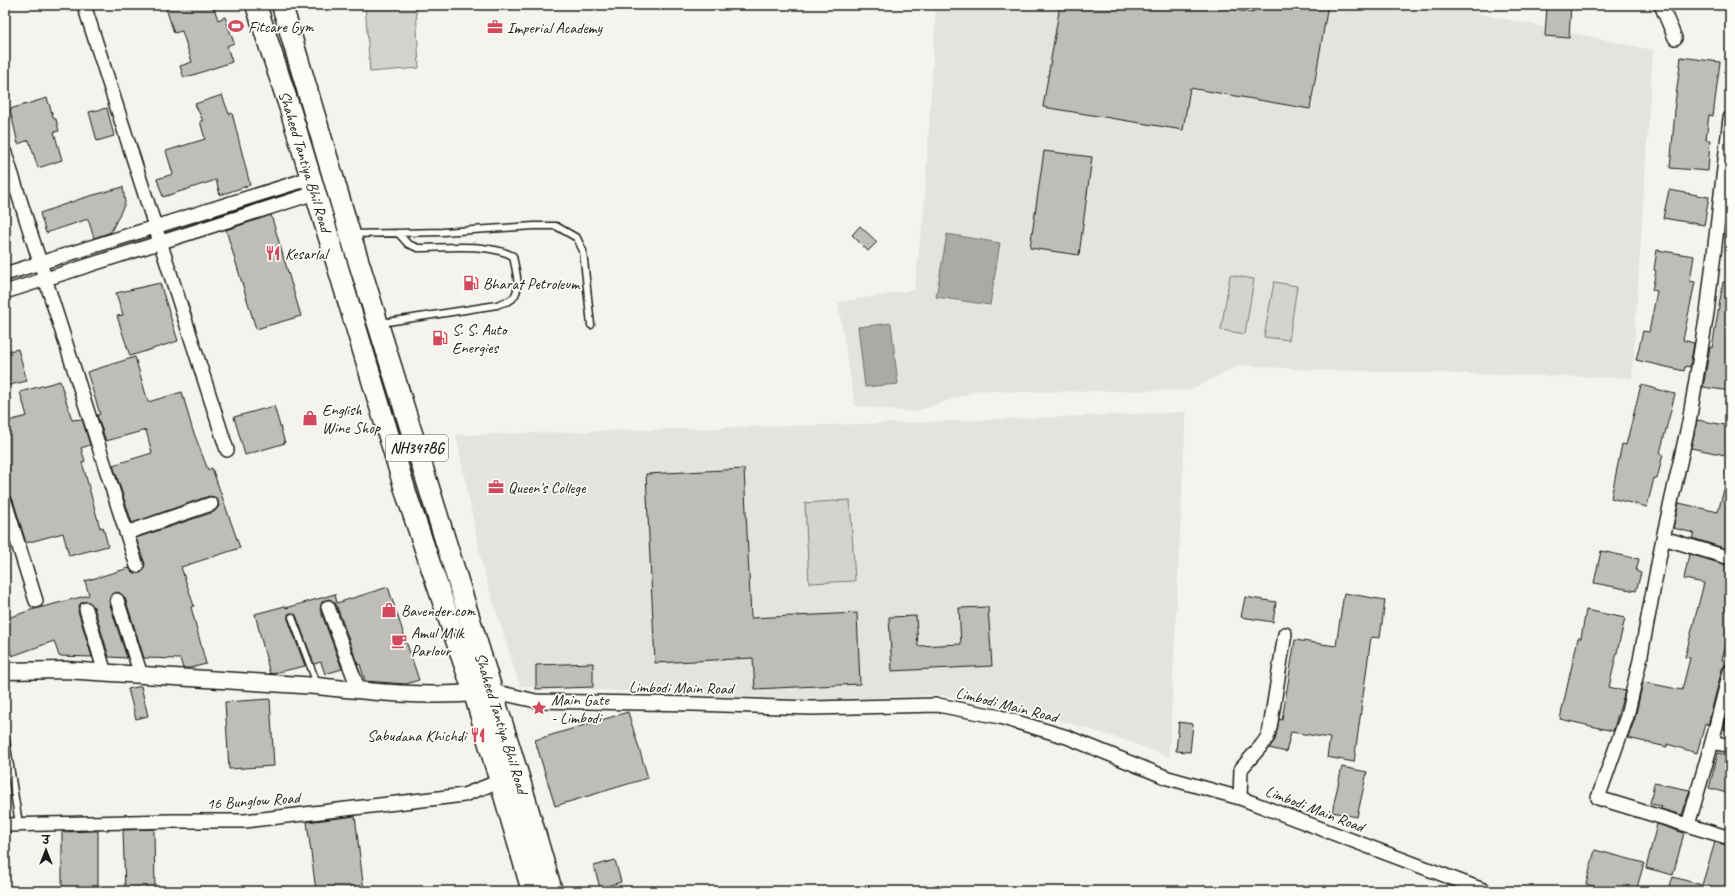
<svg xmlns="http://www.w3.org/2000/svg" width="1735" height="896" font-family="Caveat,'Playpen Sans Deva',sans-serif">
<rect width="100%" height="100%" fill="#f4f3ee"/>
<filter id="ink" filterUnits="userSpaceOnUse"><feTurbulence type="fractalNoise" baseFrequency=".025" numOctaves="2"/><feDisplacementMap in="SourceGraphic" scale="8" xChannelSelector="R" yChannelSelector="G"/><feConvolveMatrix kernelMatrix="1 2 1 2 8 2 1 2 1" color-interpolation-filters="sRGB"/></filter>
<g filter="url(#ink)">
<path fill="#e4e3de" d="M936 5H1464L1463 10 1653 50 1632 378 1313 370 1240 365 1190 390 1016 392 979 390 914 412 855 406 838 302 914 290 924 212Z
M1186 412 1169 757 1130 742 1004 703 939 695 810 700 520 686 483 569 456 435 899 423Z"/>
<path fill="#d4d3cf" stroke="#787876" d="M365 5H416L419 68 370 72Z
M1230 275 1254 279 1245 334 1221 330Z
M1274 282 1297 286 1289 340 1264 337Z
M850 500 855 581 809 583 805 503Z"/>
<path fill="#abaaa6" stroke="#72716f" d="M947 234 1000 243 990 305 936 297Z
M891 323 898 384 865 387 858 327Z"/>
<path fill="#bebdba" stroke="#1c1c1c" d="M165 5H213L218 20 225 17 234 43 227 46 232 62 184 78 180 66 192 62 182 31 174 33Z
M1060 5H1210L1253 13 1254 5H1328L1310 109 1190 88 1183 130 1043 107Z
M1547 5H1571L1569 38 1545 36Z
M1681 57 1720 62 1713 116 1709 115 1706 140H1710L1708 171 1670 168 1675 111H1674Z
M222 95 229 114 232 113 250 185 220 195 216 180 163 197 157 179 173 174 166 151 205 139 200 121H203L195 104Z
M47 98 54 119H56L59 131 54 132 62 160 38 168 29 140 18 144 10 109Z
M107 108 114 136 97 141 89 112Z
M1044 151 1092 157 1079 255 1030 248Z
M123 187 125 203 111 232 94 238 88 219 46 233 40 213 83 198Z
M1669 190 1709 197 1704 225 1663 218Z
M271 215 301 316 256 329 226 230Z
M860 226 877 242 868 251 852 235Z
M1657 250 1694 256 1690 281 1695 282 1683 340 1694 343 1690 367 1685 366 1684 371 1636 360 1643 331 1649 332 1657 291 1652 290 1656 271 1654 270Z
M1723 282H1730V391L1703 387 1710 347 1712 348Z
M160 283 178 341 130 356 117 316 123 315 116 293Z
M18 349 27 381 5 386V352Z
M135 357 148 402 182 392 192 428 208 470 212 468 240 548 181 567 194 606 191 607 206 664 190 668H183L180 659 144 658 125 598 118 592 111 595 109 602 127 658 109 657 94 607 87 601 80 604 78 611 92 657 59 656 54 641 12 656 5 636V619L31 610 89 595 85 581 129 568 132 572 140 573 143 571 145 564 136 538 214 512 219 506 217 498 209 496 132 523 113 465 152 453 146 430 106 441 97 415 100 414 87 372Z
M60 381 72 420 82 419 90 445 81 448 85 461 82 462 100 528 103 527 108 546 69 556 63 533 26 543 13 500 10 496 6 494 5 490V422L27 416 20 392Z
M1641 385 1675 394 1660 453 1663 454 1657 479 1654 478 1647 507 1611 498 1622 444 1626 445Z
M274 406 285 443 245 455 234 417Z
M1697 420 1730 426V456L1691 448Z
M744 469 751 618 857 613 860 684 755 689 753 658 655 663 646 474Z
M1726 482H1730V550L1692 538 1694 533 1673 528 1679 503 1718 512Z
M1601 551 1639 559 1636 571 1641 573 1636 591 1594 583Z
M1689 554 1730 566V630L1722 660 1730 661V663L1725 665 1722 669 1708 725 1705 724 1697 753 1667 744V747L1628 738 1635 718 1643 682 1682 690 1690 658 1685 657 1704 583 1684 579Z
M388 587 419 680 406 684 365 681 360 664 358 665 336 604 329 599 322 602 320 609 342 669 325 674 321 662 314 664 296 615 292 613 288 614V619L305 666 270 674 255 614 285 606 286 608 335 594 337 603Z
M1344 593 1385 600 1380 638 1371 637 1354 762 1327 757 1330 738 1291 732 1286 752 1269 748 1275 740 1279 719 1282 720 1295 640 1336 646Z
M1245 597 1276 602 1273 622 1241 617Z
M988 607 992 666 892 671 889 617 916 616 918 646 961 644 959 608Z
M1586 610 1625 618 1609 687 1625 691 1613 731 1560 719 1578 638H1581Z
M593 663V687L536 689V665Z
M141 686 148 716 136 719 128 689Z
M270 699 274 766 229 769 225 702Z
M1730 704V730L1724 729Z
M628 712 648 778 555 806 535 740Z
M1179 722 1193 724 1190 752 1176 751Z
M1718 753 1730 756V794L1709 788Z
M1342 767 1367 772 1357 817 1332 812Z
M1654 783 1690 790 1682 815 1661 809 1662 806 1650 804Z
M355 816 364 891H316L307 822Z
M1657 824 1684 833 1673 875 1646 868Z
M154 829 155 891H125L123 830Z
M94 831H98V891H62V832Z
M1715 842 1730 846V891H1668L1673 877 1702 885Z
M1595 850 1644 863 1636 891H1611L1586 884Z
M615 860 621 882 600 888 594 866Z"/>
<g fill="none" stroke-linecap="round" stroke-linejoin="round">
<defs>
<path id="service" d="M353 234 442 232 534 226H556L577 238 583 251 591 325
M381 323 497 305C501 303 505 302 509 301 524 293 515 269 513 256 487 243 448 248 418 248L408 244 398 233
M292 617 317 684
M5 734 19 824"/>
<path id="minor" d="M84 5 227 450
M1661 5 1675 38
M1730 118 1707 313 1689 422 1663 538 1640 660 1627 716 1598 798 1730 838
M5 153 137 566
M5 274 311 178
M5 292 315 193
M5 502 36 601
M126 533 211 504
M1663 538 1730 558
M117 600 141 675
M328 607 359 691
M86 609 105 673
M492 691 536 701 694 704 812 708 938 705 1000 717 1067 737 1168 778 1240 798 1486 891
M1712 742 1730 671
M1240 798 1241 769 1261 746 1267 738 1270 728 1285 634
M5 825 171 821H245L464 795 500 781
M1688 825 1712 742 1730 746"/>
<path id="tertiary" d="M5 671 65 670 317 686C372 692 429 698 484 692"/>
<g id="primary">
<path id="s1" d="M256 5 290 109 407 496 474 693 532 891"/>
<path id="s2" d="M282 5 350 234 518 774 552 891"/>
</g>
</defs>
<use href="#service" stroke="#1c1c1c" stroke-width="9"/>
<use href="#minor" stroke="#1c1c1c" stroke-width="16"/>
<use href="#tertiary" stroke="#1c1c1c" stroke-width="19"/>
<use href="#primary" stroke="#1c1c1c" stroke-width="23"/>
<use href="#service" stroke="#fdfcf7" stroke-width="6"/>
<use href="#minor" stroke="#fdfcf7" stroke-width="13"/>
<use href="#tertiary" stroke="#fdfcf7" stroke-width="16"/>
<use href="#primary" stroke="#fdfcf7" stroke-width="20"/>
</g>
</g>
<defs>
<symbol id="stadium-bare" viewBox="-9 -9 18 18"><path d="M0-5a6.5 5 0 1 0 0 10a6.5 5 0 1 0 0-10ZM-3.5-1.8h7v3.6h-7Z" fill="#d1495b" stroke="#fdfcf7" stroke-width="2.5" paint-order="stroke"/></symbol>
<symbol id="office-bare" viewBox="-9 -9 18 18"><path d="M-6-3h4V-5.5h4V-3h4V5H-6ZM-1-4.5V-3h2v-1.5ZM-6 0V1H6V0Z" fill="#d1495b" stroke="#fdfcf7" stroke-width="2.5" paint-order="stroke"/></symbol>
<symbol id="restaurant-bare" viewBox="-9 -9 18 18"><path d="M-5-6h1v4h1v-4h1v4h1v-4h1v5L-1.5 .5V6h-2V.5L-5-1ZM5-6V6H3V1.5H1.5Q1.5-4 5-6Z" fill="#d1495b" stroke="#fdfcf7" stroke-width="2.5" paint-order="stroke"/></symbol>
<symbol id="fuel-bare" viewBox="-9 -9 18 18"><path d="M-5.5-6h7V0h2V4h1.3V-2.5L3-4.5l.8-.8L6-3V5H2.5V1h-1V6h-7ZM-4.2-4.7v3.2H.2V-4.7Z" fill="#d1495b" stroke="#fdfcf7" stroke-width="2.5" paint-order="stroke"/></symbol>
<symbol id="shop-bare" viewBox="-9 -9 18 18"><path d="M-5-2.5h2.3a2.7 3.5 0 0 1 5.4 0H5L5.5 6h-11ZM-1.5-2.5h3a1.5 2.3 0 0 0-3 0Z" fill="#d1495b" stroke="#fdfcf7" stroke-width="2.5" paint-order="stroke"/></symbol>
<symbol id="cafe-bare" viewBox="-9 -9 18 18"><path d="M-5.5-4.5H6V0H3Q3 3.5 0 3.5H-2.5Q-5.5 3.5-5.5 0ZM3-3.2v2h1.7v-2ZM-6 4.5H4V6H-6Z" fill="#d1495b" stroke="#fdfcf7" stroke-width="2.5" paint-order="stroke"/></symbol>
<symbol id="sight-bare" viewBox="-9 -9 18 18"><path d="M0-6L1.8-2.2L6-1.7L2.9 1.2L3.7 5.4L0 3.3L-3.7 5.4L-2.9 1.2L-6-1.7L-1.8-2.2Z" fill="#d1495b" stroke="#fdfcf7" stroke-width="2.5" paint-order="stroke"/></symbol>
</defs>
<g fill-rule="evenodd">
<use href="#stadium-bare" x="225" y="15" width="22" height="22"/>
<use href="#office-bare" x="484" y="16" width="22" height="22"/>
<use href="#restaurant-bare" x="262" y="242" width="22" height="22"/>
<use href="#fuel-bare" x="460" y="272" width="22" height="22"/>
<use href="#fuel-bare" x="429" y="327" width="22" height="22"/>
<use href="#shop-bare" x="299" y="407" width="22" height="22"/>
<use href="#office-bare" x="485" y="476" width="22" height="22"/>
<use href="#shop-bare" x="378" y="599" width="22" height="22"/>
<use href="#cafe-bare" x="388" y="630" width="22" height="22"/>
<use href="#sight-bare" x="528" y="697" width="22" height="22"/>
<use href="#restaurant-bare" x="467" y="724" width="22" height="22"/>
</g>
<g text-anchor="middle" stroke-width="3.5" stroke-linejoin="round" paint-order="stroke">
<rect fill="#fdfcf7" stroke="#605f5e" stroke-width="1" x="386" y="435" width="62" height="26" rx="3"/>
<g font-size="15" font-weight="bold" fill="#1c1c1c">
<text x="417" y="453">NH347BG</text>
</g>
<g font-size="16" fill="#1c1c1c" stroke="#fdfcf7" text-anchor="start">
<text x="248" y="32">Fitcare Gym</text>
<text x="507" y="33">Imperial Academy</text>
<text x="285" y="259">Kesarlal</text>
<text x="483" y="289">Bharat Petroleum</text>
<text x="452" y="335">S. S. Auto<tspan x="452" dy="18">Energies</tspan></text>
<text x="322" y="415">English<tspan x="322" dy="18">Wine Shop</tspan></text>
<text x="508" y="493">Queen's College</text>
<text x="401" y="616">Bavender.com</text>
<text x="411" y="638">Amul Milk<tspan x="411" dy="18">Parlour</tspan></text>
<text x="551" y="705">Main Gate<tspan x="551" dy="18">- Limbodi</tspan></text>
<text x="466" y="741" text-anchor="end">Sabudana Khichdi</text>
</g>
<g font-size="16" fill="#1c1c1c" stroke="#fdfcf7">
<text dy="6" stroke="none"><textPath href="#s1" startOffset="164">Shaheed Tantiya Bhil Road</textPath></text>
<text transform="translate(681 687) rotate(1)" y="6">Limbodi Main Road</text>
<text transform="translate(1007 704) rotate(14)" y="6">Limbodi Main Road</text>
<text dy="6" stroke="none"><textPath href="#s2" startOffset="751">Shaheed Tantiya Bhil Road</textPath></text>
<text transform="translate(253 800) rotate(-4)" y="6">16 Bunglow Road</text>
<text transform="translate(1315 808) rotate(21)" y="6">Limbodi Main Road</text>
</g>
</g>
<rect width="1735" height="896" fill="none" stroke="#fdfcf7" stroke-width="20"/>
<rect x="10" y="10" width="1715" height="876" fill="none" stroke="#1c1c1c" stroke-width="1.5" filter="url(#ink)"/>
<g transform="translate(46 850)" stroke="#fdfcf7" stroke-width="3" paint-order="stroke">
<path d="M0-3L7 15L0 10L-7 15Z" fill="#1c1c1c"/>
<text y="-6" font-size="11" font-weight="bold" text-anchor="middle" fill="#1c1c1c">उ</text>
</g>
</svg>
